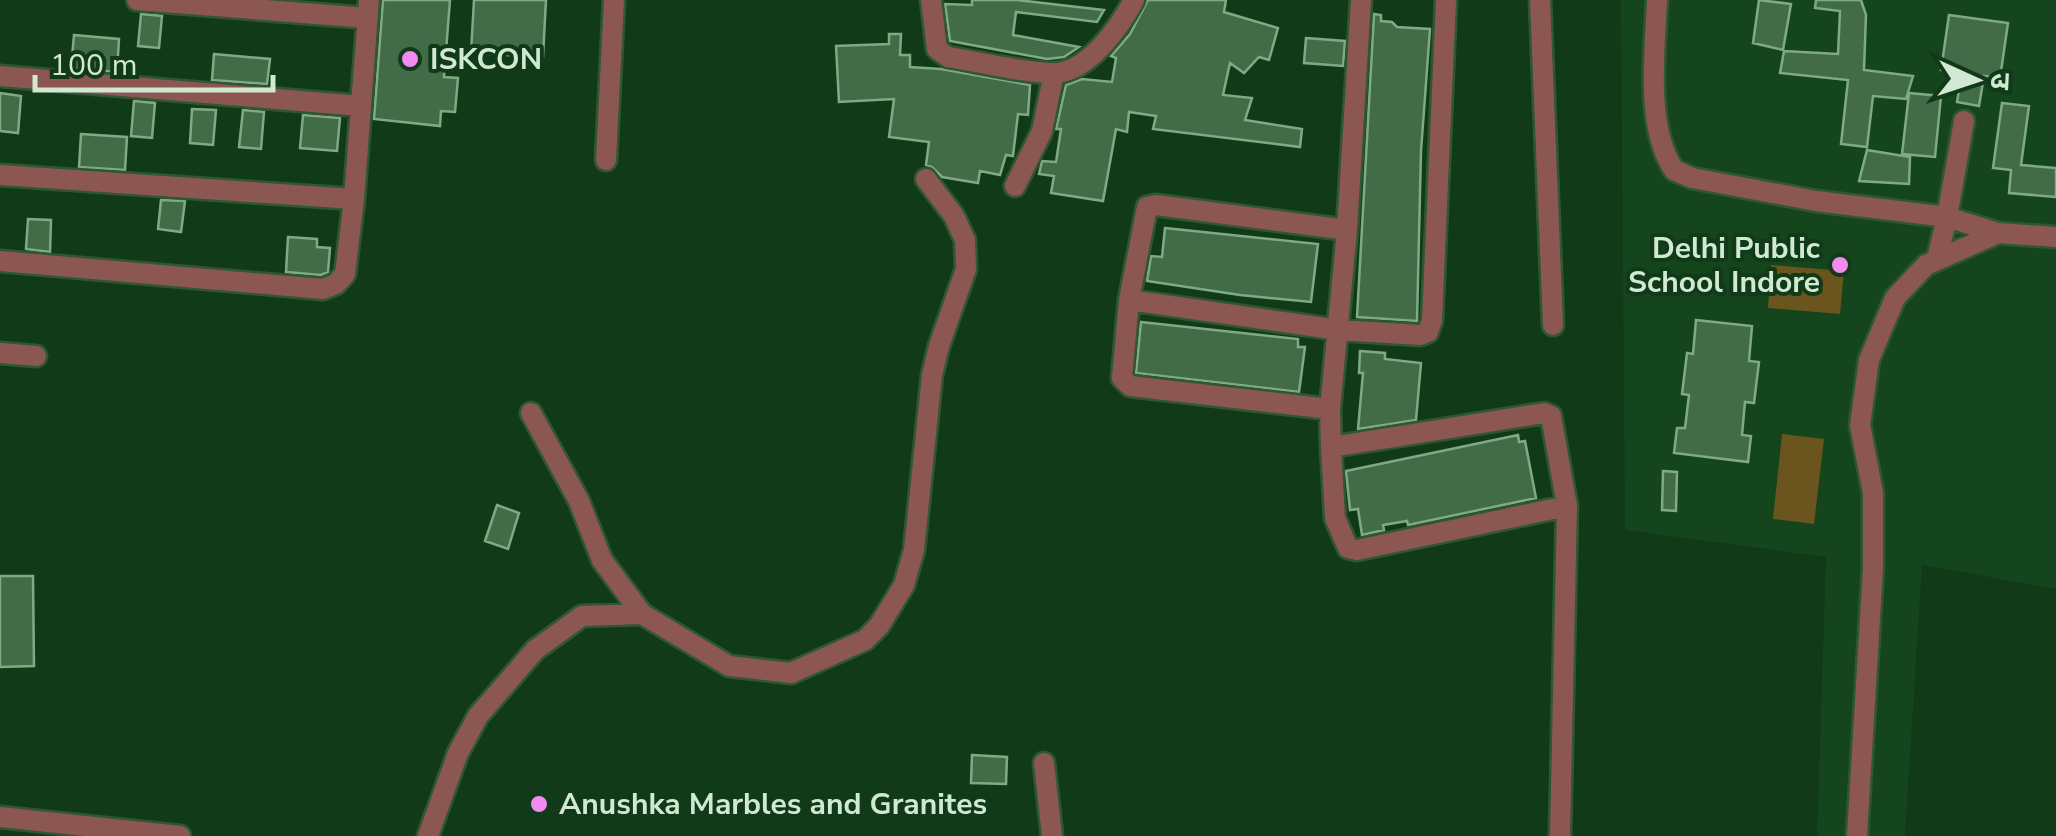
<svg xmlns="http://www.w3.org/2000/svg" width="2056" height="836" font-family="'Nunito Sans','Noto Sans Devanagari',sans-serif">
<rect width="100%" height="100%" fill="#103a18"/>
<path fill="#14451d" d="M1621 0H2056V589L1922 565 1905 836H1817L1826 557 1625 530Z"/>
<path fill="#6b551e" d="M1771 265 1844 271 1840 314 1768 308Z
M1782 434 1824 439 1814 524 1773 519Z"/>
<path fill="#426c47" stroke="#7fab83" stroke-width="2.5" d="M383 0H450L444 77 458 78 455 112 441 111 440 126 374 119Z
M474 0H546L543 57 471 53Z
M972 0H1017L1104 10 1097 22 1016 12 1013 35 1079 47 1064 57 1047 59 950 41 945 4 972 5Z
M1148 0H1226L1224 12 1278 28 1269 60 1259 57 1244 73 1230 63 1223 95 1252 98 1245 120 1302 129 1300 147 1153 129 1156 116 1129 112 1127 132 1116 129 1103 201 1051 193 1054 176 1039 174 1042 161 1056 162 1061 129H1056L1066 85 1082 79 1112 82 1116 58 1111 56 1130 34Z
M1759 0 1791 4 1783 50 1753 43Z
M1816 0H1861L1866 15 1864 70 1913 76 1906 99 1873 96 1867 147 1841 144 1848 80 1780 73 1784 51 1838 54 1840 11 1815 8Z
M141 14 162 16 159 48 138 46Z
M1374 14 1381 15V21L1392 22 1397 27 1430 29 1421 151 1417 321 1357 317Z
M1949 15 2008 23 2000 78 1984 76 1979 106 1957 102 1962 73 1941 70Z
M889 34H901L900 55H910V67L941 69 1030 85 1028 115 1018 114 1013 156 1006 155 1000 175 980 171 978 183 942 177 932 167 926 165 929 142 889 137 894 99 839 102 836 46 889 44Z
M74 35 119 39 117 72 71 68Z
M1306 38 1345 41 1343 66 1304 63Z
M214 54 270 59 267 84 212 80Z
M0 93 21 96 18 133 0 131Z
M1909 93 1941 96 1935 157 1902 154Z
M134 101 155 103 152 138 131 136Z
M2002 103 2029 106 2021 165 2056 168V197L2009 193 2011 170 1993 168Z
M192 109 216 110 213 145 190 143Z
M243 110 264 112 261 149 239 147Z
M303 115 340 118 337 151 300 148Z
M81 134 127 137 125 170 79 167Z
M1867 150 1910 157 1909 184 1859 181Z
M161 200 185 201 181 232 158 229Z
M28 219 51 220 50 252 26 249Z
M1165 228 1318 244 1311 302 1240 295 1147 281 1151 256 1162 257Z
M288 237 317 239V247L330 248 328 272 321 275 286 272Z
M1696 320 1752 326 1749 361 1759 362 1754 403 1745 402 1742 435 1751 436 1748 462 1674 453 1677 428H1685L1689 395 1682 394 1687 353 1693 354Z
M1141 322 1298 339V347H1305L1299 392 1136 373Z
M1360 351 1385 353V359L1421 363 1416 420 1358 429 1363 373H1359Z
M1518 435 1519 442 1525 441 1536 498 1408 525 1407 521 1383 525 1384 530 1362 535 1358 509 1350 510 1346 471Z
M1663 471 1677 472 1676 511 1662 510Z
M497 505 519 513 508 549 485 541Z
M0 576H33L34 666 0 667Z
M972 755 1007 757 1006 784 971 783Z"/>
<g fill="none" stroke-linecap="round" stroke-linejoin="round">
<defs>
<path id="minor" d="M137 0 368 18
M931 0 937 49 948 57C974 61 1034 75 1057 73 1090 69 1119 28 1134 0
M1540 0 1553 325
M1657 0C1655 50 1645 127 1674 170L1692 178 1816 201 1947 217 1964 121
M0 76 361 106
M606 160 614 0
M0 175 354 199 369 0
M1015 186 1042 131 1054 73
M1347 230 1156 205 1147 207 1129 300 1122 378 1130 386 1330 409 1331 447 1544 413 1551 416 1567 506 1560 836
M1937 259 1947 217 1998 233 2056 237
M0 261 323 289 336 284 345 274 354 199
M1129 300 1339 330 1420 335 1428 332 1432 320 1446 0
M0 353 36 356
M1330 409 1347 230 1361 0
M531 413 579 501 602 560 642 614
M1331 447 1335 518 1348 548 1357 550 1567 506
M1044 763 1052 836
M0 817 180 836
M428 836 458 753 478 716 535 650 582 616 642 614 729 666 791 673 865 640 879 626 904 585 914 550 932 375 939 346 966 269 965 240 954 216 926 179
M1857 836 1873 568V493L1860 425 1869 360 1895 298 1926 265 1998 233"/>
</defs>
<use href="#minor" stroke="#2f5636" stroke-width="25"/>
<use href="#minor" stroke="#8c5750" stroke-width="20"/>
</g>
<g fill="#f28af2" stroke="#103a18" stroke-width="4">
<circle cx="410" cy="59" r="10"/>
<circle cx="1840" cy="265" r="10"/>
<circle cx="539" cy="804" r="10"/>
</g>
<g text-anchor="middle" stroke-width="8" stroke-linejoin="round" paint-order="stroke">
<g font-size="30" font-weight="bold" fill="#d1e8d3" stroke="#103a18" text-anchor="start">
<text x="430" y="69">ISKCON</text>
<text x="1820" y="258" text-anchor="end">Delhi Public<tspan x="1820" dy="34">School Indore</tspan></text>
<text x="559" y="814">Anushka Marbles and Granites</text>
</g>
</g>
<g transform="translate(1976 80) rotate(93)" stroke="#103a18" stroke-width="8" paint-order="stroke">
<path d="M0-8L18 38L0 25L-18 38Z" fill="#d1e8d3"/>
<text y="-15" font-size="28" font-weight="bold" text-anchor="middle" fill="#d1e8d3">उ</text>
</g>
<path d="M35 75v15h238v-15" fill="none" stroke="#d1e8d3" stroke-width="5"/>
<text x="50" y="75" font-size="30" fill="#d1e8d3" stroke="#103a18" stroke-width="8" paint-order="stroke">100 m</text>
</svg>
